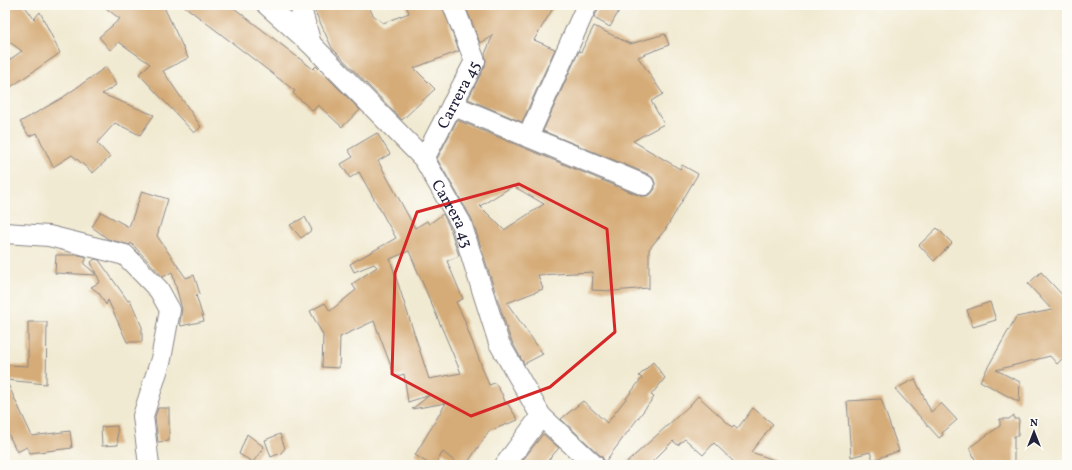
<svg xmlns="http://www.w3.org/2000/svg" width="1072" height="470" font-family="Vollkorn,serif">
<rect width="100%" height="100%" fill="#fdfcf7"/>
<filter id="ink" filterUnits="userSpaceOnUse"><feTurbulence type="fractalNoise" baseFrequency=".025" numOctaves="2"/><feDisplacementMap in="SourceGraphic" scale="8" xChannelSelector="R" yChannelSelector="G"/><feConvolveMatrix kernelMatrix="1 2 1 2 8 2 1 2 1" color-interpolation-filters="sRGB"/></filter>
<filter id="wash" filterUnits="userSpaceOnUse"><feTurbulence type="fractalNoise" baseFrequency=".012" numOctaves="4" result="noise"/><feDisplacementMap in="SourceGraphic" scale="16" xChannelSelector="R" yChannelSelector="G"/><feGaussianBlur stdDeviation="0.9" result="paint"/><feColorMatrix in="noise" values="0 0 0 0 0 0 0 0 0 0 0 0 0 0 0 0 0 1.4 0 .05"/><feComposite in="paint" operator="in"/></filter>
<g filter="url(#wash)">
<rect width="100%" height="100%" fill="#f1ead2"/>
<g id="blocks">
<path fill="#d5ac78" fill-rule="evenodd" d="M5 5H24L34 19 40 12 60 53 5 91V63L22 51 5 39Z
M102 5H163L188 58 163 71 201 127 194 133 139 74 150 64 119 42 110 50 99 37 120 19Z
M183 5H230L313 69 316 66 360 110 342 127 318 105 313 111 293 93 295 91Z
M312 5H368L373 15 383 23 409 13 406 5H442L459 51 414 68 435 89 402 120 332 48Z
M465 5H555L534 40 555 49 522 122 468 99 485 66 486 61 485 54 493 35 488 39 480 43Z
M600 5H622L610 27 594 18Z
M594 26 630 44 665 34 669 45 638 57 663 94 651 101 664 124 633 141 680 169 682 165 698 174 665 230 649 249V288L613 291 592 290 593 272 538 275 543 289 507 303 543 354 524 364 510 338 472 219 437 159 457 120 640 196H646L651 194 655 189V183L653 178 648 174 543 131 579 51 581 52ZM513 186 544 204 504 230 480 206Z
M106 67 116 85 102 94 154 115 140 135 115 123 97 143 110 157 93 173 72 155 53 167 37 133 29 136 20 122 62 98Z
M377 133 390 154 378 161 415 228 427 221 429 224 443 214 450 228 459 256 447 261 463 299 456 302 466 323H465L489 385 495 383 502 394 506 404H508L518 420 489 431 466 465H459L443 452 435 465H431L415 455 446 403 412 409 430 395 408 402 404 374 395 377 374 321 340 337 339 368 322 367 323 335 310 311 325 303 330 311 356 290 352 284 377 267 374 264 354 272 350 264 396 238 359 172 350 178 341 164 353 157 348 150ZM409 251 461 373 429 379 390 259Z
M142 191 168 199 157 236 186 278 194 275 200 294 196 295 204 321 181 326 180 322 182 309 172 272 163 277 131 243 130 245 108 239 92 227 101 212 129 227Z
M305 217 312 230 301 238 290 225Z
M937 228 952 243 934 261 919 245Z
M56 255H79L87 257 84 264 96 274 91 262 95 259 99 260 128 301 130 300 142 327V342H127L108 300 106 305 99 293 91 287 100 282 97 275 55 273Z
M1041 272 1067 300V354L1057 364 1050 356 996 370 1020 382 1019 402 980 381 1016 317 1052 310 1028 284Z
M990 302 996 320 973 327 967 310Z
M28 322H47L46 384 6 380 32 436 70 431 72 448 30 453 27 447 17 452 5 427V365L28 366Z
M653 362 665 378 651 395 654 397 605 462 602 457 561 419 583 401 607 423 642 378 639 376Z
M915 379 931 412 941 403 957 420 942 433 943 435 939 438 895 389Z
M698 396 732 427 734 425 737 429 753 408 773 424 751 452 780 462V465H737L714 443 703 455 685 439 678 445 673 441 649 465H624L690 405Z
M881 399 899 451 873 460 870 452 851 457 847 401Z
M158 408H169V441L158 442 155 417Z
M1014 415V419H1019L1018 436H1014V465H977L970 447 1000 426V419H1009Z
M117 426 118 445 102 446 101 427Z
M247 434 264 447 253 462 239 454Z
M280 434 285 448 281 453 271 457 265 440Z
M543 434 559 448 544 465H519Z"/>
</g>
</g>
<g filter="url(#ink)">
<use href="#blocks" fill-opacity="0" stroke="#8a8686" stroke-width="1"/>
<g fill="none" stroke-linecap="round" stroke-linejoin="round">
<defs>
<g id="street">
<path id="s1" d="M267 5 311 44 424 159 461 223 499 343 541 416 594 465"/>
<path d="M300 5 311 44"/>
<path d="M452 105 644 185"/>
<path d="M528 137 587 5"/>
<path id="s2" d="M424 159 475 61 453 5"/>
<path d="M5 233 49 236 125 255 159 290 170 310 161 359 143 416 149 465"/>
<path d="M505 465 541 416"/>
</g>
</defs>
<use href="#street" stroke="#8a8686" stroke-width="22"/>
<use href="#street" stroke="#fff" stroke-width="20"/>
</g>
</g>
<path fill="none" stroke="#d62828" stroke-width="3" stroke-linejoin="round" d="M519 184 607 229 615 332 550 387 471 416 392 374 395 273 417 212Z"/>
<g text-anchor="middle" stroke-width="3" stroke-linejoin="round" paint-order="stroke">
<g font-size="16" fill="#22223b" stroke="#fdfcf7">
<text dy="6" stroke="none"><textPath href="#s2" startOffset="73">Carrera 45</textPath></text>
<text dy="6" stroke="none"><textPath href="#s1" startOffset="282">Carrera 43</textPath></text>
</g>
</g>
<rect width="1072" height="470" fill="none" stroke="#fdfcf7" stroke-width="20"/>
<g transform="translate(1034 432)" stroke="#fdfcf7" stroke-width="3" paint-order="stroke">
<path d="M0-3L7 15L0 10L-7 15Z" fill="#22223b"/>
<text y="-6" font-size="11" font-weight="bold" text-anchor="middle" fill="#22223b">N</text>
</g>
</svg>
